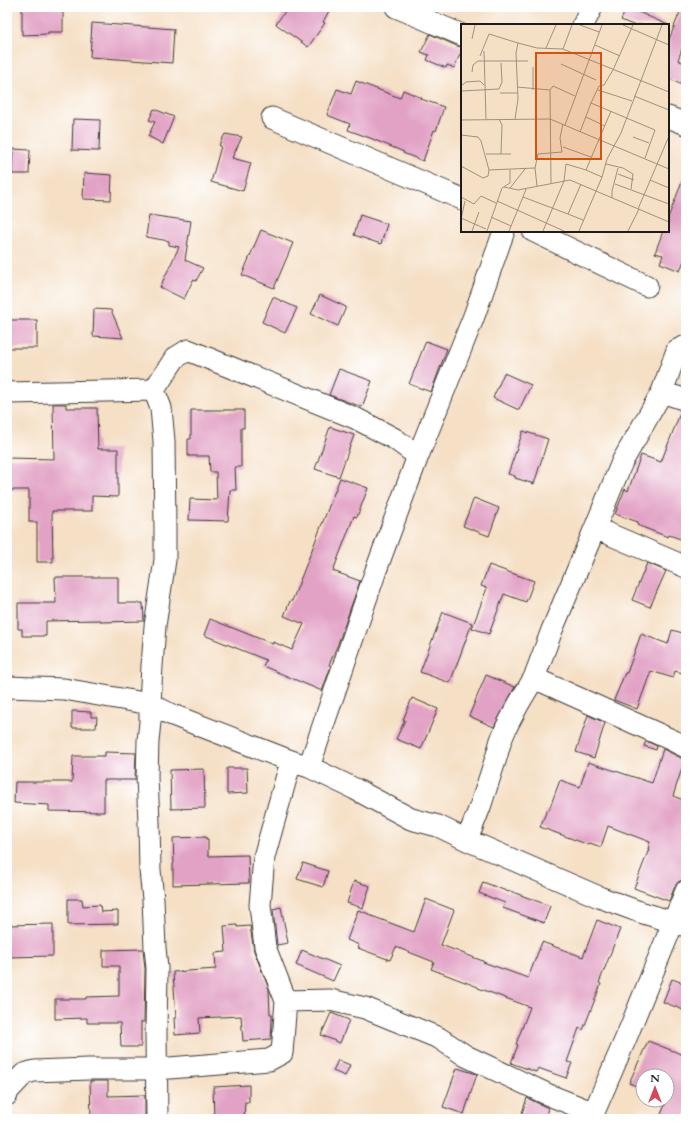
<svg xmlns="http://www.w3.org/2000/svg" width="693" height="1126" font-family="Cardo,serif">
<rect width="100%" height="100%" fill="#fff"/>
<filter id="ink" filterUnits="userSpaceOnUse"><feTurbulence type="fractalNoise" baseFrequency=".025" numOctaves="2"/><feDisplacementMap in="SourceGraphic" scale="8" xChannelSelector="R" yChannelSelector="G"/><feConvolveMatrix kernelMatrix="1 2 1 2 8 2 1 2 1" color-interpolation-filters="sRGB"/></filter>
<filter id="wash" filterUnits="userSpaceOnUse"><feTurbulence type="fractalNoise" baseFrequency=".012" numOctaves="4" result="noise"/><feDisplacementMap in="SourceGraphic" scale="16" xChannelSelector="R" yChannelSelector="G"/><feGaussianBlur stdDeviation="0.9" result="paint"/><feColorMatrix in="noise" values="0 0 0 0 0 0 0 0 0 0 0 0 0 0 0 0 0 1.4 0 .05"/><feComposite in="paint" operator="in"/></filter>
<g filter="url(#wash)">
<rect width="100%" height="100%" fill="#f5dfc5"/>
<g id="blocks">
<path fill="#e2a2c5" d="M22 7H63V32H48V34L22 35Z
M288 7H331L323 22 325 23 308 47 276 24Z
M627 7 668 25H633L621 20Z
M682 7H686V37L678 60 686 64V87L670 79 669 82H668V42Z
M92 23 174 29 172 63 90 57Z
M430 34 457 46 462 47V50L454 68 447 65 446 68 427 60 429 55 421 52Z
M356 81 400 98 403 90 422 98 421 99 444 107 436 131 434 130 423 161 403 153 404 152 370 138 348 130 350 124 327 115 337 89 351 94Z
M154 109 174 117 163 144 148 136 155 122 149 120Z
M73 119 100 120 99 151 72 150Z
M225 134 242 137 232 158 251 163 243 191 211 182 221 146 219 145Z
M13 149 30 150 29 174H12Z
M84 173 112 175 111 200 83 199Z
M685 174H686V255L680 271 660 263 663 255 655 253 663 231H668V218Z
M149 215 191 221 185 260 203 268 196 281 193 280 184 299 160 287 179 247 169 245V241L146 237Z
M360 215 387 224 381 244 354 235Z
M261 230 293 243 274 288 242 275Z
M320 295 346 307 338 326 311 314Z
M273 297 297 308 285 333 262 322Z
M94 309 111 310 123 338 93 336Z
M7 320H37V348H7Z
M426 341 447 349 431 392 409 384Z
M339 369 372 381 362 407 329 395Z
M504 373 531 385 519 410 493 398Z
M53 404H66V408H97L98 449H118V497L92 496V511H52L53 562H37V522H29V490H7V458L54 459Z
M191 410H244V428H241V467H235L236 490H230L228 521 189 520 190 499 217 500 216 472H210L209 456H188V439H191Z
M681 411 686 412V541L669 535 668 537 637 525 638 522 615 514 625 489 628 491 641 455 661 462Z
M330 427 354 435 339 477 315 469Z
M523 431 548 439 534 484 515 478V476L508 474Z
M340 478 368 488 357 517 354 516 333 571 360 581 338 644 329 665 331 666 322 691 263 666 266 660 204 635 210 619 273 644V642L292 650 304 624 284 616 290 601H292Z
M474 498 499 508 489 536 463 526Z
M647 563 666 571 650 607 632 600Z
M489 565 534 581 526 602 504 594 489 634 472 628 487 588 481 586Z
M55 577H118V603H143L144 621 101 622V620L46 621V636H22V629H18V603H56Z
M443 612 472 623 450 683 420 672Z
M672 630 686 634V674L675 671 673 678 651 671 637 709 614 700 625 673H627L641 634 668 644Z
M486 675 515 687 494 727 469 716Z
M412 698 438 709 421 749 396 739 405 720H403Z
M72 711 91 712V717H97L96 728H72Z
M588 715 605 723 594 758 576 752Z
M646 741 657 746 656 750 644 746Z
M663 749 681 758 685 759 673 796 686 801V871L683 880 678 882 675 886 669 901 634 888 649 849H648L650 842 608 826 601 847 590 843 589 845 540 827 547 810H549L560 780 580 787 588 762 652 783Z
M105 752 136 753 135 780H104V812L49 811V805L14 803 15 782H72L73 756H105Z
M227 768H247L248 793 227 794Z
M204 769 205 808 171 809 170 770Z
M206 837V839H208V856L248 855 249 883 173 885V864L174 863 173 838Z
M303 863 328 871 323 887 297 879Z
M354 881 370 886 363 908 347 903Z
M483 882 509 892 510 891 550 906 544 923 503 908 505 903 479 893Z
M68 899H82L83 906 100 905 101 912 118 911V924L68 925Z
M426 899 454 910 441 945 483 961V962L528 978 542 942 583 957 597 920 620 929 599 983 601 984 583 1030 579 1028 567 1062 572 1063 566 1078 538 1068 536 1072 511 1063 518 1045 516 1044 530 1007 478 988V987L431 969 434 962 396 947 390 960 358 948 359 945 347 940 358 910 369 914V915L414 932Z
M281 907 288 943 277 945 273 909Z
M53 924V956L7 957V925Z
M237 925V927L250 926 254 951 269 989 270 1014H272V1021L271 1039 243 1041 241 1016 199 1018 200 1033 175 1035 174 1018H176L173 972 216 969 215 953 226 952 224 926Z
M143 949 145 969 144 1022H141V1047H121L120 1023H87V1018L55 1019V999H86V997L119 996V966H103V950Z
M302 950 340 966 333 981 296 965Z
M672 979 686 984V1011L663 1002Z
M331 1013 349 1020 340 1043 321 1035Z
M648 1041 686 1056V1119H659L667 1100V1076H643V1089L629 1083Z
M338 1060 350 1065 345 1076 333 1071Z
M457 1068 477 1074 464 1114 443 1107Z
M90 1081H108V1096L145 1095V1119H91Z
M249 1085V1102H245L244 1119H214L213 1087Z
M527 1098 548 1108 545 1119H520Z"/>
</g>
</g>
<g filter="url(#ink)">
<use href="#blocks" fill-opacity="0" stroke="#3d3935" stroke-width="1"/>
<g fill="none" stroke-linecap="round" stroke-linejoin="round">
<defs>
<path id="minor" d="M396 7 462 35
M583 25 592 7
M668 117 686 124
M272 118 462 199
M533 231 647 286
M686 346 677 350 662 392 622 462 595 528 686 567
M154 390 161 408 164 441 165 530V560L155 626 152 666 150 704V722L148 741 147 777 149 822 150 870 153 899 155 948 157 968 156 1033 157 1119
M154 390 175 358 188 350 355 418 395 439 418 456
M662 392 686 400
M7 393 154 390
M534 678 674 741 686 747
M7 687 64 689 150 704 170 714 291 761 309 767 355 789 411 819 438 826 467 840 599 897 640 912 686 926
M309 767 375 573 418 456 474 316 504 231
M467 840 480 807 496 758 501 740 507 726 518 705 534 678 552 630 595 528
M286 1001 330 1000 365 1008 439 1038 466 1056 549 1095 594 1113
M7 1095 8 1091 24 1074 34 1071 89 1069H157L269 1060 282 1053 286 1001 265 947 260 905 264 857 291 761
M591 1119 626 1038 686 891"/>
</defs>
<use href="#minor" stroke="#3d3935" stroke-width="23"/>
<use href="#minor" stroke="#fff" stroke-width="21"/>
</g>
</g>
<g transform="translate(461 24)">
<rect width="208" height="208" fill="#f5dfc5"/>
<path fill="none" stroke="#9e9181" stroke-width="1" d="M119 1 138 8M162 1 208 21M172 1 152 46 143 61 138 62 130 79 194 106 184 134M11 15 14 1M134 21 159 32M85 24 95 1M102 25 111 1M23 27 25 95M19 32 28 10 57 19M100 40 135 56M72 43V66M11 48 12 41 17 37H67M0 62 5 58 19 57 23 61M56 63 89 66 92 62 114 72M89 66 90 159M137 66 171 77M0 67 38 65 41 58 40 39M39 69H56M173 72 208 86M125 93 144 102M38 95 41 101 40 130M54 95 57 75 55 29 57 19 76 24 102 25 208 68M0 96 89 95 208 145M104 101 141 1M119 108 130 79M0 111 17 113 20 117 28 146 27 152 22 154 0 142M172 113 188 119M102 123 130 133M25 130H50M145 140 162 144 172 150 170 165M74 144 76 162M28 146 74 144 77 130 101 128 99 114 102 100M125 146 141 153M157 150 173 156M189 156 208 164M154 160 208 180M43 163 57 166 109 156 208 198M49 164 64 145M65 165 62 173 107 190 120 160M0 173 13 180 20 172 35 179M151 174V167L157 144M36 177 103 207M177 185 208 112M107 190 122 196M30 193 50 202M0 194 25 205M0 195 4 177M11 207 18 188M26 207 41 164 49 159V146M48 207 62 173M82 207 103 157 105 140 125 146 150 87M118 207 141 153 146 135 160 109 201 1M167 207 178 185"/>
<path fill="#d4530e" fill-opacity="0.15" stroke="#d4530e" stroke-width="2" d="M75 29H140V135H75Z"/>
<rect width="208" height="208" fill="none" stroke="#1c1c1c" stroke-width="2"/>
</g>
<rect width="693" height="1126" fill="none" stroke="#fff" stroke-width="24"/>
<g transform="translate(655 1088)"><circle r="19" fill="#ffffff" stroke="#a4a4a4"/>
<path d="M0-3L7 15L0 10L-7 15Z" fill="#d1495b"/>
<text y="-6" font-size="11" font-weight="bold" text-anchor="middle" fill="#1c1c1c">N</text>
</g>
</svg>
